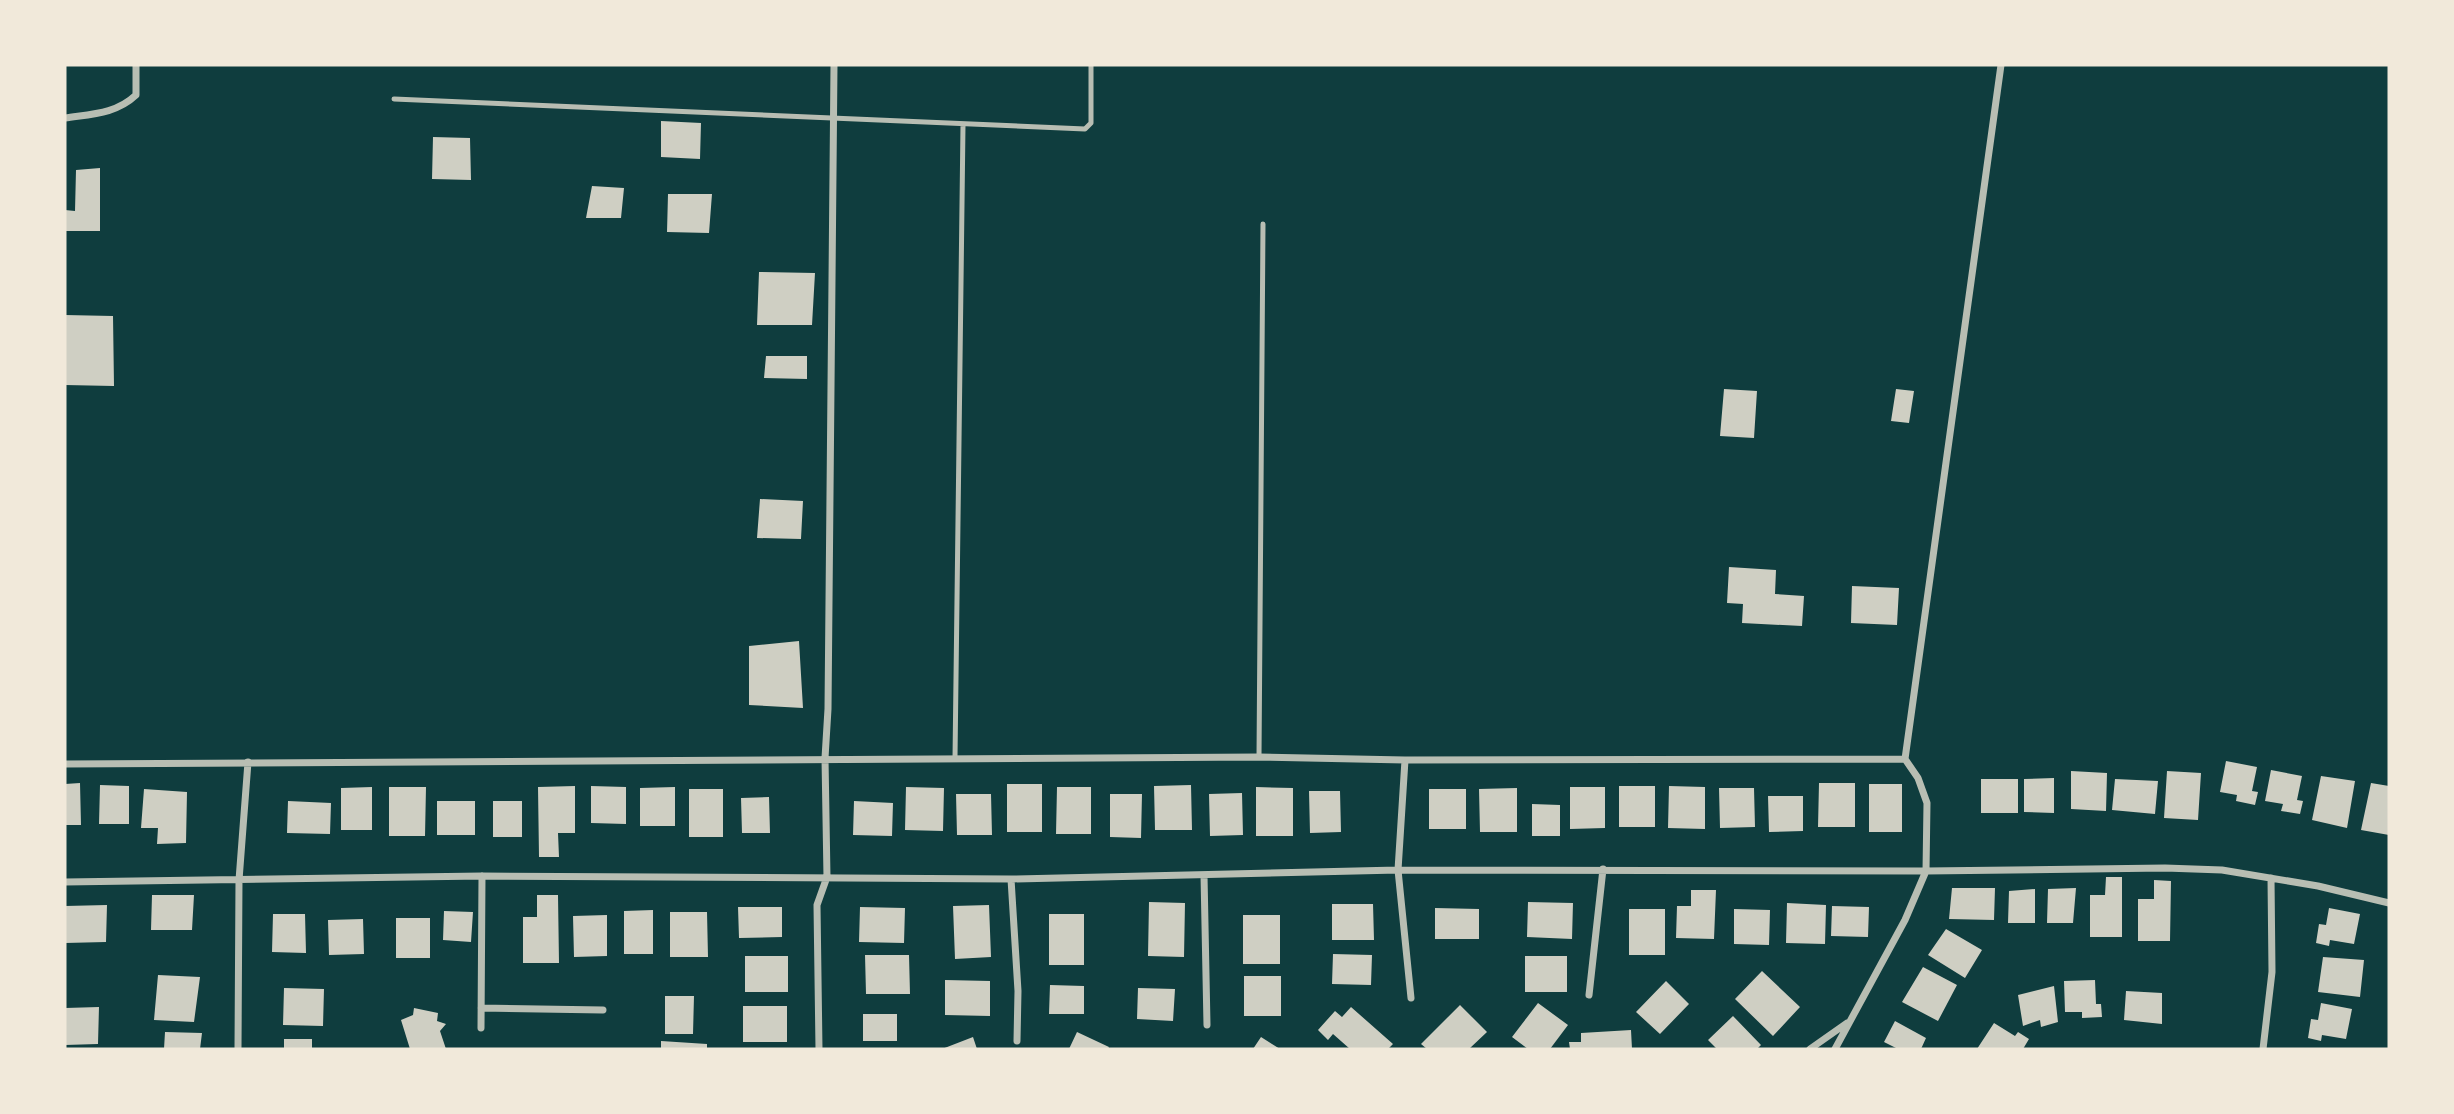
<svg xmlns="http://www.w3.org/2000/svg" width="2454" height="1114" font-family="'PT Sans Narrow',sans-serif">
<rect width="100%" height="100%" fill="#0f3d3e"/>
<path fill="#cfcfc3" d="M661 121 701 123 700 159 661 157Z
M433 137 470 138 471 180 432 179Z
M100 168V231H65V210L75 211 76 170Z
M592 186 624 188 621 218H586Z
M668 194H712L709 233 667 232Z
M759 272 815 273 812 325H757Z
M65 315 113 316 114 386 65 385Z
M766 356H807V379L764 378Z
M1724 389 1757 391 1754 438 1720 436Z
M1896 389 1914 391 1909 423 1891 421Z
M760 499 803 501 801 539 757 538Z
M1729 567 1776 570 1775 594 1804 596 1802 626 1742 623 1743 604 1727 603Z
M1852 586 1899 588 1897 625 1851 623Z
M799 641 803 708 749 705V646Z
M2226 761 2257 767 2252 791 2258 792 2255 805 2236 801 2237 795 2220 792Z
M2271 770 2302 776 2297 800 2303 801 2300 814 2281 811 2283 804 2265 801Z
M2071 771 2107 773 2106 811 2071 809Z
M2167 771 2201 773 2198 820 2164 818Z
M2321 776 2355 781 2347 828 2312 820Z
M2054 778V813L2024 812V779Z
M1981 779H2018V813H1981Z
M2115 779 2158 781 2155 814 2112 810Z
M80 783 81 825H65V784Z
M1819 783H1855V827H1818Z
M2371 783 2389 786V835L2361 830Z
M1007 784H1042V832H1007Z
M1869 784H1902V832H1869Z
M100 785 129 786V824H99Z
M1191 785 1192 830H1155L1154 786Z
M575 786V833H558L559 857H539L538 787Z
M591 786 626 787V824L591 823Z
M1619 786H1655V827H1619Z
M1669 786 1705 787V829L1668 828Z
M372 787V830H341V788Z
M389 787H426L425 836H389Z
M675 787V826H640V788Z
M906 787 944 788 943 831 905 830Z
M1057 787H1091V834H1056Z
M1256 787 1293 788V836H1256Z
M1570 787H1605V828L1570 829Z
M1517 788V832H1480L1479 789Z
M1719 788H1754L1755 827 1720 828Z
M144 789 187 792 186 843 157 844 158 828H141Z
M689 789H723V837H689Z
M1429 789H1466V829H1429Z
M1309 791H1340L1341 832 1310 833Z
M1242 793 1243 835 1210 836 1209 794Z
M956 794H991L992 835H957Z
M1110 794H1142L1141 838 1110 837Z
M1768 796H1803V831L1769 832Z
M769 797 770 833H742L741 798Z
M288 801 331 803 330 834 287 833Z
M437 801H475V835H437Z
M493 801H522V837H493Z
M854 801 893 803 892 836 853 835Z
M1532 804 1560 805V836H1532Z
M2106 877H2122V937H2090V895H2105Z
M2154 880 2171 881 2170 941H2138V899H2154Z
M1952 888H1995L1994 920 1949 919Z
M2076 888 2073 923H2047L2048 889Z
M2035 889V923H2008L2009 891Z
M1691 890H1716L1714 939 1676 938 1677 906H1691Z
M152 895H194L192 930H151Z
M537 895H558L559 963H523V917H537Z
M1149 902 1185 903 1184 957 1148 956Z
M1528 902 1573 903 1572 939 1527 937Z
M1787 903 1826 905 1825 944 1786 943Z
M1332 904H1373L1374 940H1332Z
M107 905 106 942 65 943V906Z
M989 905 991 957 955 959 953 906Z
M1832 906 1869 907 1868 937 1831 936Z
M738 907H782V937L739 938Z
M860 907 905 908 904 943 859 942Z
M1435 908 1479 909V939H1435Z
M2329 908 2360 914 2354 944 2330 940 2329 946 2316 943 2319 924 2326 925Z
M1629 909H1665V955H1629Z
M1734 909 1770 910 1769 945 1734 944Z
M653 910V954H624V911Z
M444 911 473 912 471 942 443 940Z
M670 912H707L708 957H670Z
M273 914H305L306 953 272 952Z
M1049 914H1084V965H1049Z
M607 915V956L574 957 573 916Z
M1243 915H1280V964H1243Z
M396 918H430V958H396Z
M363 919 364 954 329 955 328 920Z
M1946 929 1982 950 1965 978 1928 955Z
M1333 954 1372 955 1371 985 1332 984Z
M865 955H909L910 994H866Z
M745 956H788V992H745Z
M1525 956H1567V992H1525Z
M2323 957 2364 960 2360 997 2318 992Z
M1923 967 1957 985 1938 1021 1902 1002Z
M1762 971 1800 1007 1773 1036 1735 999Z
M158 975 200 977 194 1022 154 1020Z
M1244 976H1281V1016H1244Z
M945 980 990 981V1016L945 1015Z
M2095 980 2096 1004H2101L2102 1017 2082 1018V1012H2065L2064 981Z
M1666 981 1689 1004 1660 1034 1636 1012Z
M1050 985 1084 986V1014H1049Z
M2054 986 2058 1022 2041 1027 2040 1020 2023 1026 2018 995Z
M284 988 324 989 323 1026 283 1025Z
M1138 988 1175 989 1173 1021 1137 1019Z
M2126 991 2162 993V1024L2124 1020Z
M665 996H694L693 1034H665Z
M1538 1003 1568 1025 1550 1049H1528L1512 1037Z
M2321 1003 2352 1009 2346 1039 2322 1035 2321 1041 2308 1038 2311 1019 2318 1020Z
M1460 1005 1487 1032 1469 1049H1427L1421 1044Z
M743 1006H787V1042H743Z
M99 1007 98 1044 65 1045V1008Z
M1351 1007 1393 1044 1388 1049H1350L1333 1034 1328 1040 1318 1030 1335 1011 1342 1017Z
M414 1008 438 1013 437 1021 446 1024 440 1031 446 1049H410L401 1020 413 1015Z
M863 1014H897V1041H863Z
M1733 1016 1761 1045 1757 1049H1717L1708 1040Z
M1895 1021 1926 1038 1921 1049H1898L1884 1042Z
M1994 1023 2015 1036 2018 1032 2029 1039 2023 1049H1977Z
M1631 1030 1632 1049H1570L1569 1042H1581V1033Z
M165 1032 202 1033 200 1049H164Z
M1077 1032 1109 1047 1108 1049H1069Z
M973 1037 977 1049H942Z
M1261 1037 1280 1049H1253Z
M284 1039H312V1049H284Z
M661 1041 707 1044V1049H661Z"/>
<g fill="none" stroke-linecap="round" stroke-linejoin="round">
<path stroke="#b8beb3" stroke-width="5" d="M394 99 1085 129 1091 123V65
M1259 757 1263 224
M955 758 963 125"/>
<path stroke="#b8beb3" stroke-width="7" d="M65 118C91 114 116 114 136 95V65
M1905 759 2001 65
M1405 760 1398 870 1411 998
M65 764 1259 757 1405 760 1905 759
M1204 875 1207 1025
M1011 879 1018 991 1017 1041
M65 882 482 876 1011 879 1398 870 1926 871 2165 868 2222 870 2318 886 2389 903
M1589 995 1603 869
M481 1008 603 1010
M481 1028 482 876
M238 1049 239 880 248 762
M819 1049 817 905 827 877 825 758 828 709 834 65
M1810 1049 1847 1023
M1835 1049 1905 920 1926 871 1927 803 1918 778 1905 759
M2263 1049 2272 972 2271 878"/>
</g>
<rect width="2454" height="1114" fill="none" stroke="#f1e9da" stroke-width="133"/>
</svg>
